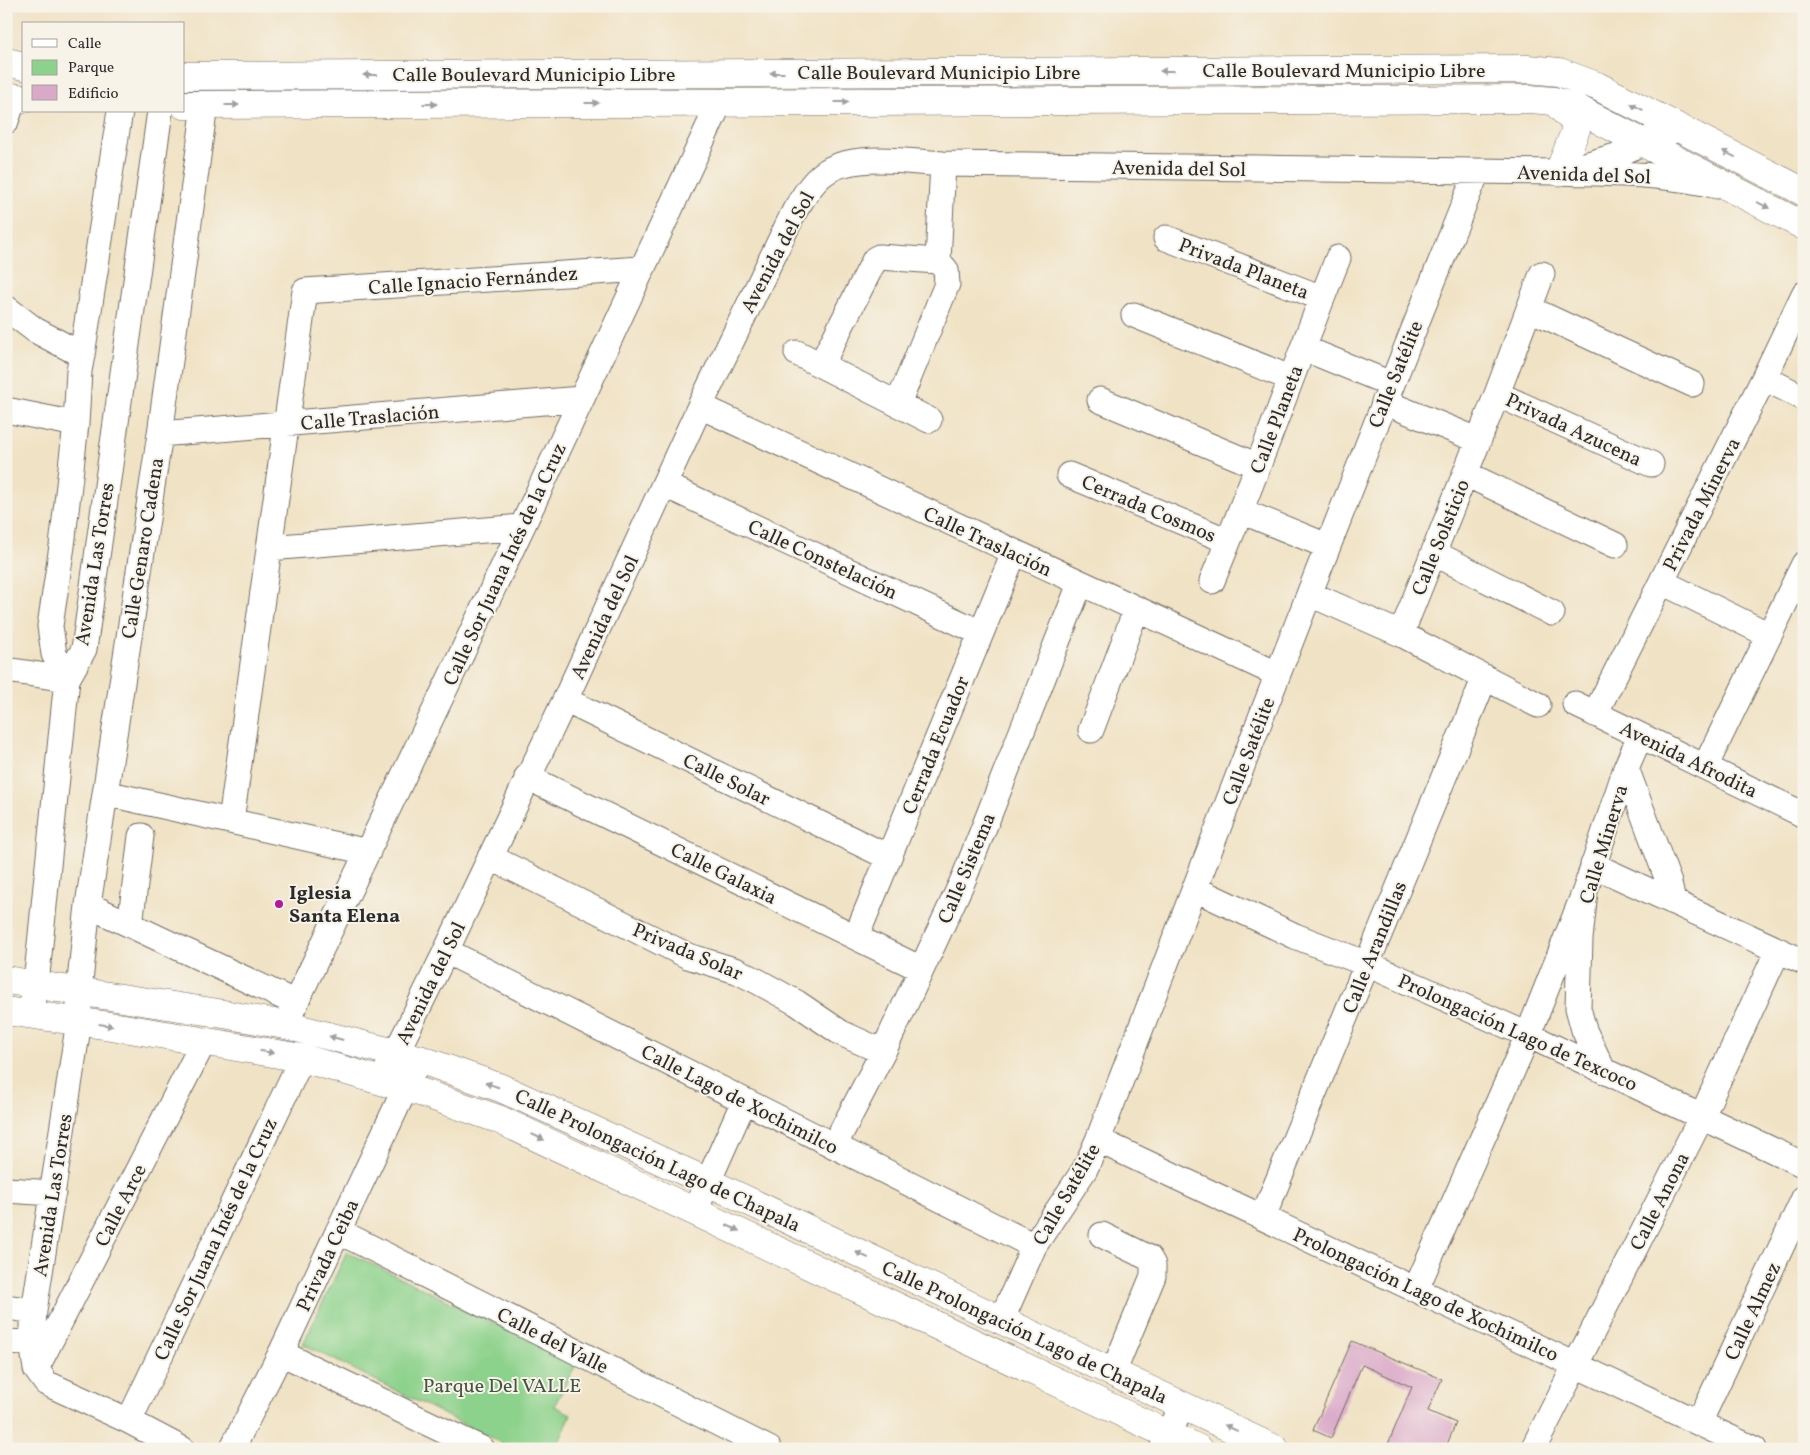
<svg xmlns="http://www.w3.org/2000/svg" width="1810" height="1455" font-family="Vollkorn,serif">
<rect width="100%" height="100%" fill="#f7f3e8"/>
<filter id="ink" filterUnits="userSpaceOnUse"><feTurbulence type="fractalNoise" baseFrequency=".02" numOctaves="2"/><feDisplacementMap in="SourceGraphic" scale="10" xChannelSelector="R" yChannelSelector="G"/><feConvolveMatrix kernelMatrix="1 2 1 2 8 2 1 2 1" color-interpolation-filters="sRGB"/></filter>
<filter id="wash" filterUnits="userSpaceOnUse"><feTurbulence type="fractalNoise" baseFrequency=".0096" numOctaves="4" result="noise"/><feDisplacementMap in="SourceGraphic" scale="20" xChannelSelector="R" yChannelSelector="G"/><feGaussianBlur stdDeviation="1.12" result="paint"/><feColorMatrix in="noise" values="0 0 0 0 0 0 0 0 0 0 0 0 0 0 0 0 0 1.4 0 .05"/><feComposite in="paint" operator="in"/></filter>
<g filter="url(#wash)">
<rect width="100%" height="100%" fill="#f0e2c4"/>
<path fill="#8dd28c" stroke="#5c7e5c" d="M347 1252 577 1363 554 1406 571 1414 556 1449H513L303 1344Z"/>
<g id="blocks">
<path fill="#daa9c9" d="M1352 1341 1442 1379 1428 1411 1456 1423 1445 1449H1386L1412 1387 1362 1365 1331 1438 1313 1430Z"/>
</g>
</g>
<g filter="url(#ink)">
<use href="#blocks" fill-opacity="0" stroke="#706b61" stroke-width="1"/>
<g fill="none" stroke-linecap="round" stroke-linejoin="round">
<defs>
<path id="minor" d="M6 121 14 98
M1578 167 1616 156 1654 136 1680 129
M1166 238 1322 298
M938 261 943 164
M6 308 35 330 82 355 79 371 76 424 62 546 50 626 54 654 67 679
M1530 309 1692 384
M1134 315 1290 378
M1303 348 1391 384
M797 353 929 420
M82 355 120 111
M821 365 875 259 879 257 938 261 946 270 947 284 898 404
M1764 378 1804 398
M1497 394 1651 464
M1100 400 1258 466
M1384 402 1478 440
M700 406 1277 674
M6 410 76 424
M160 434 581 399
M1466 474 1615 545
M1069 475 1228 541
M665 485 981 633
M1241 511 1327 546
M269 548 522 527
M1434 553 1552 613
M1212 581C1257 474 1295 365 1338 258
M1662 582 1769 635
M1310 594 1401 634 1538 705
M1401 634 1497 394 1542 274
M6 670 67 679
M565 700 888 857
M1575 704 1804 815
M1595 714 1764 378 1804 294
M1091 730 1136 610
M1705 767 1804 564
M1626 768 1669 883 1673 902
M527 777 921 969
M105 793 368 852
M231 821 305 291 641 269
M490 857 688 956 737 971 757 981 797 1003 841 1033 883 1052
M1593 865 1804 962
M1195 889 1295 936 1367 964 1528 1035 1804 1165
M88 905 296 1003
M130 925 141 836
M856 937 1014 553
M446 951 1034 1246
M31 1015 36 984 67 679 84 649 160 111
M285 1025 522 527 720 102
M1603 1070 1584 1030 1578 1008 1580 939 1585 891 1626 768 1640 736
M381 1080 396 1053 446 951 565 700 700 406 795 210C803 198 811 183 823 174 850 152 910 162 943 164L1559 172C1612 174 1665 173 1717 186
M1098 1140 1754 1449
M834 1146 883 1052 964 878 1080 584
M6 1190 53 1193
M695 1211 744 1101
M1263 1217 1485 677
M338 1231 769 1449
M1102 1235 1149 1258 1153 1265V1276L1113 1373
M1416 1289 1528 1035 1585 891
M6 1307 34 1311
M1001 1321 1034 1246 1085 1169 1098 1140C1222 816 1347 493 1477 172
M6 1343 49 1340
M281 1353 482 1449
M36 1369 204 1041
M129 1421 302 1058
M1699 1423 1804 1198
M182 1449 129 1421 46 1383 36 1369 32 1342 34 1311 79 1021V991L88 905 160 434 205 105
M232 1449 281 1353 419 1059
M1162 1449 1182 1406
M1533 1449 1702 1116 1778 950"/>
<path id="major" d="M6 62 24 66
M184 76 1528 69 1559 72 1597 86 1804 192
M6 96 24 99
M1554 101 1573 120 1576 129 1559 172
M184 105 1530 99 1554 101 1574 107 1804 226
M6 980 212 1012 285 1025 419 1059 501 1088 708 1182 1275 1449
M6 1011 124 1028 302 1058 423 1093 498 1119 1199 1449"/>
</defs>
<use href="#minor" stroke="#706b61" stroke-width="27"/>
<use href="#major" stroke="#706b61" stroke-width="29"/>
<use href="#minor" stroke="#fff" stroke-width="25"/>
<use href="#major" stroke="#fff" stroke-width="28"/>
</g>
<defs><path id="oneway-solid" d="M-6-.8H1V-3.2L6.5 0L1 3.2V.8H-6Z" transform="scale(1.25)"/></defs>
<g fill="#a0a0a0">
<use href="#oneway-solid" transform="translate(1167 71) rotate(180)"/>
<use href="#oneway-solid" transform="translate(777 73) rotate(180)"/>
<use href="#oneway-solid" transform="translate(370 75) rotate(180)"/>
<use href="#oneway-solid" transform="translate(842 102)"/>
<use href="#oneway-solid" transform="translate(592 103)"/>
<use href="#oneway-solid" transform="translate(430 104)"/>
<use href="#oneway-solid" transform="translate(232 105)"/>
<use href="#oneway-solid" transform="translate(1637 107) rotate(-153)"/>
<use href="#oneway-solid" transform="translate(1729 154) rotate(-153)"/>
<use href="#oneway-solid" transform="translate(1763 205) rotate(27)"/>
<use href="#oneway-solid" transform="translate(106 1025) rotate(8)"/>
<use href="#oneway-solid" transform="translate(336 1038) rotate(-165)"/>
<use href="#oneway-solid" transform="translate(267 1052) rotate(9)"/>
<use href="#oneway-solid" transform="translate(492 1085) rotate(-161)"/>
<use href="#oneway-solid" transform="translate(538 1137) rotate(25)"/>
<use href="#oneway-solid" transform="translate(733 1228) rotate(25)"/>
<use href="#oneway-solid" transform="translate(862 1255) rotate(-155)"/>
<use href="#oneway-solid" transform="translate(1231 1428) rotate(-155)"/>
</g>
</g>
<circle fill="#b5179e" stroke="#f7f3e8" stroke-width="2" cx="279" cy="904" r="5"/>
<g text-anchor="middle" stroke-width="4" stroke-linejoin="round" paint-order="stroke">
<g font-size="20" fill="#2b2b2b" stroke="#f7f3e8">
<text x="1344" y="77">Calle Boulevard Municipio Libre</text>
<text x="939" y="79">Calle Boulevard Municipio Libre</text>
<text x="534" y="81">Calle Boulevard Municipio Libre</text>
<text transform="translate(1179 168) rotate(1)" y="7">Avenida del Sol</text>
<text transform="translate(1584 174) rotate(2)" y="7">Avenida del Sol</text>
<text transform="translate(777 252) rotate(-62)" y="7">Avenida del Sol</text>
<text transform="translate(1244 268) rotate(21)" y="7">Privada Planeta</text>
<text transform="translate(473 280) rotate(-4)" y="7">Calle Ignacio Fernández</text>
<text transform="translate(1395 374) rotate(-68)" y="7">Calle Satélite</text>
<text transform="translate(370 417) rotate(-5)" y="7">Calle Traslación</text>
<text transform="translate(1276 419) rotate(-69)" y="7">Calle Planeta</text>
<text transform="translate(1574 429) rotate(25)" y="7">Privada Azucena</text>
<text transform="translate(1701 504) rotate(-63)" y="7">Privada Minerva</text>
<text transform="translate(1149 508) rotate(23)" y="7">Cerrada Cosmos</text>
<text transform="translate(1440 537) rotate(-68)" y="7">Calle Solsticio</text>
<text transform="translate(988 541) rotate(25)" y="7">Calle Traslación</text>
<text transform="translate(142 548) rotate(-81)" y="7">Calle Genaro Cadena</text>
<text transform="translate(823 559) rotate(25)" y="7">Calle Constelación</text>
<text transform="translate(94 564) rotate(-81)" y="7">Avenida Las Torres</text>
<text transform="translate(504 564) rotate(-65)" y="7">Calle Sor Juana Inés de la Cruz</text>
<text transform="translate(604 617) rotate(-65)" y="7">Avenida del Sol</text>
<text transform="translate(935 745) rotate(-68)" y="7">Cerrada Ecuador</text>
<text transform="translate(1248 751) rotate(-69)" y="7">Calle Satélite</text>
<text transform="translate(1689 759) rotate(26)" y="7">Avenida Afrodita</text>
<text transform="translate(727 779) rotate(26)" y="7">Calle Solar</text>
<text transform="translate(1603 844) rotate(-73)" y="7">Calle Minerva</text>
<text transform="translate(966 868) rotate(-67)" y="7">Calle Sistema</text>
<text transform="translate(724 873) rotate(26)" y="7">Calle Galaxia</text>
<text transform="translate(1374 947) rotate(-68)" y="7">Calle Arandillas</text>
<text transform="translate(688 951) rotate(23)" y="7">Privada Solar</text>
<text transform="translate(430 983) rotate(-64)" y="7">Avenida del Sol</text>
<text transform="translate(1518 1032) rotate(24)" y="7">Prolongación Lago de Texcoco</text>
<text transform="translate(740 1099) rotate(27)" y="7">Calle Lago de Xochimilco</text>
<text transform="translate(658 1160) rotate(25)" y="7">Calle Prolongación Lago de Chapala</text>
<text transform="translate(1066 1194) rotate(-60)" y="7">Calle Satélite</text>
<text transform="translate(52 1195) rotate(-81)" y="7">Avenida Las Torres</text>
<text transform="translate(1659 1201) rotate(-63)" y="7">Calle Anona</text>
<text transform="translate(120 1205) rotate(-63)" y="7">Calle Arce</text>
<text transform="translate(215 1239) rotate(-65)" y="7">Calle Sor Juana Inés de la Cruz</text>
<text transform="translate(327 1255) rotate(-65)" y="7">Privada Ceiba</text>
<text transform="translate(1426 1294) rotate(25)" y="7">Prolongación Lago de Xochimilco</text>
<text transform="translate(1752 1311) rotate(-65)" y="7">Calle Almez</text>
<text transform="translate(1025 1332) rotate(25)" y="7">Calle Prolongación Lago de Chapala</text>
<text transform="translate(553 1340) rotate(27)" y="7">Calle del Valle</text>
</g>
<g font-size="20" font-weight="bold" fill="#2b2b2b" stroke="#f7f3e8" text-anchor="start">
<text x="289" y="899">Iglesia<tspan x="289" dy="23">Santa Elena</tspan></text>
</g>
<g font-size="20" fill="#445543" stroke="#f7f3e8">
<text x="502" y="1392">Parque Del VALLE</text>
</g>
</g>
<rect width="1810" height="1455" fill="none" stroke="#f7f3e8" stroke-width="25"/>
<rect x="22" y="22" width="162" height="90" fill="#f7f3e8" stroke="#a5a39c"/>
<rect x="32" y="39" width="25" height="8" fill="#ffffff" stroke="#a5a39c"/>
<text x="68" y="48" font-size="15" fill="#2b2b2b">Calle</text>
<rect x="32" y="60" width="25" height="15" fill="#8dd28c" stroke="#a5a39c"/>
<text x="68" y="72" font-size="15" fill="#2b2b2b">Parque</text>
<rect x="32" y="85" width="25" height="15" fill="#daa9c9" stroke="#a5a39c"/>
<text x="68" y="98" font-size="15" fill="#2b2b2b">Edificio</text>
</svg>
